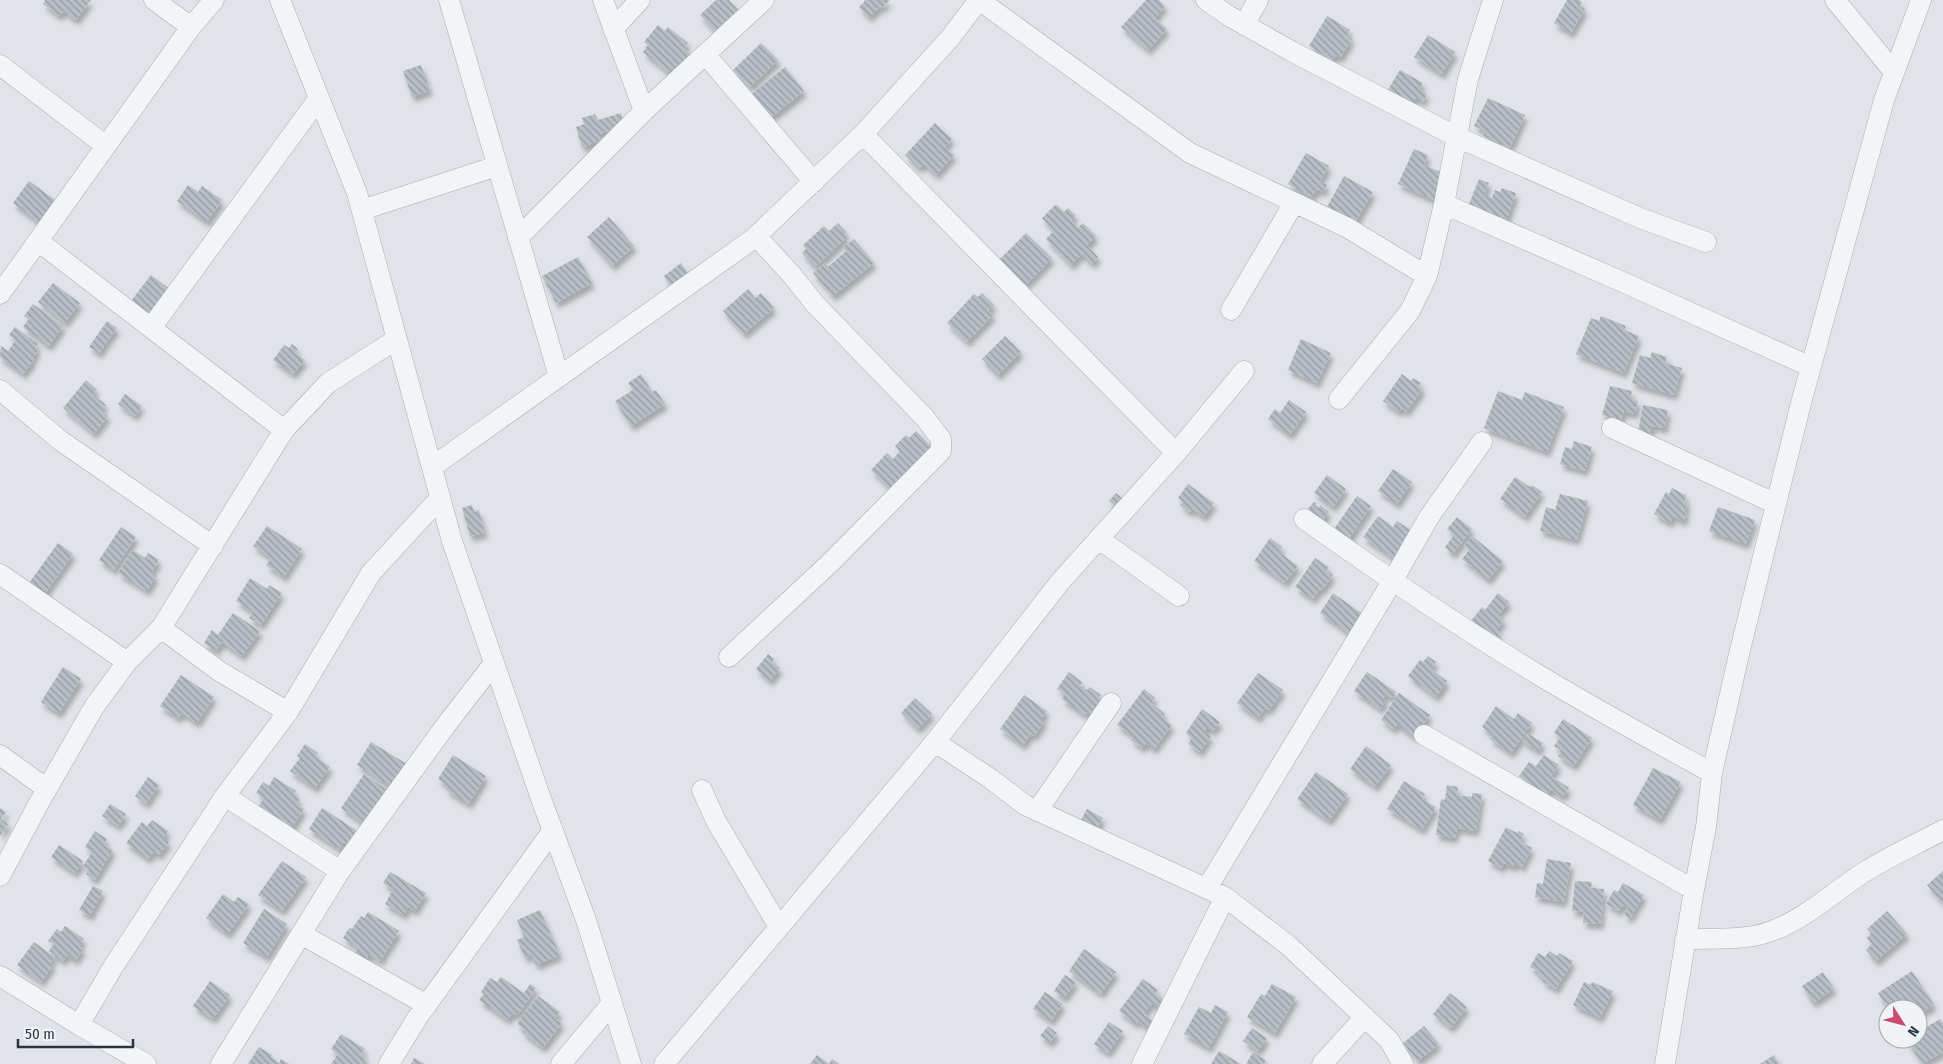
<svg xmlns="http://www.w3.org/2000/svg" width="1943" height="1064" font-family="'Fira Sans Condensed',sans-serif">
<defs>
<pattern id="building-back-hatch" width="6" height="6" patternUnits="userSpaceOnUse" patternTransform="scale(1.25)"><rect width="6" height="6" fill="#b7bec5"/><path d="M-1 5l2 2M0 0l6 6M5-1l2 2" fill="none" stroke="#959ba1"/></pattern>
<filter id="shadow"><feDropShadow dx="3" dy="5.5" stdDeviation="2.5" flood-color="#0004"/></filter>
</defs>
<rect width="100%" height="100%" fill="#e0e4e8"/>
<path fill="url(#building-back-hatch)" filter="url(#shadow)" d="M45 0H91L76 20 63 11 59 16 43 4Z
M716 0H729L743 15 720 36 700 15Z
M864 0H890L883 7 881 6 869 17 859 7 865 1Z
M1146 0H1159L1165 6 1155 18 1167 29 1148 50 1121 27Z
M1567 0H1579L1582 2 1580 6 1585 9 1571 33 1554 23Z
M1327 16 1350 30 1347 36 1352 39 1340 58 1336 55 1332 60 1309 46Z
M658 25 665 31 668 27 688 43 684 49 694 57 680 75 671 68 668 72 643 52 648 45 644 42Z
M1428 35 1455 52 1442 74 1414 57Z
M761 43 778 60 750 87 733 70Z
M421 65 430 90 412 97 403 71Z
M785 67 804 91 769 119 750 95Z
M1400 70 1423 83 1419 90 1427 94 1423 102 1416 97 1410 107 1386 93Z
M1488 98 1525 115 1510 148 1483 136 1485 131 1474 126Z
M621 113 625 126 601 133 603 140 582 147 576 127 584 124 582 118 595 114 598 120Z
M935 123 952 139 945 147 954 155 936 175 924 164 919 168 905 155Z
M1414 149 1428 155 1424 165 1445 174 1434 200 1398 184Z
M1306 153 1329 166 1320 181 1327 185 1323 192 1317 189 1312 197 1288 184Z
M1344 176 1373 192 1355 223 1327 207Z
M1479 179 1489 183 1484 195 1492 198 1495 190 1500 192 1502 188 1516 193 1505 224 1467 209Z
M29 181 58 202 41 224 13 203Z
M188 185 198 192 202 186 222 200 207 222 177 201Z
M1056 204 1064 212 1068 208 1076 216 1071 220 1078 228 1083 223 1096 236 1087 245 1098 257 1092 264 1082 254 1071 265 1046 239 1054 231 1042 218Z
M609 217 634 246 612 266 587 237Z
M838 223 846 232 844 234 847 237 815 267 802 253 806 249 803 245 824 226 829 231Z
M1026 233 1052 258 1026 285 1000 259Z
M854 239 874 263 833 296 813 273 825 263 828 267 846 251 843 247Z
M578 257 592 283 556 303 542 276Z
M681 263 690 276 672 288 664 276Z
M151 275 171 290 151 316 131 301Z
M53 283 80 303 65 323 38 302Z
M748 289 755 298 761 293 774 308 744 334 723 311Z
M982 293 994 305 988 311 993 315 967 342 947 323 974 294 978 297Z
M33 304 63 326 49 346 23 327 29 319 24 316Z
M1601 316 1626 326 1624 330 1639 336 1624 373 1576 354 1591 318 1599 321Z
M107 321 117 328 99 353 89 347Z
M15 327 38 344 35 348 38 350 32 359 34 360 23 374 0 357 1 346 8 351 16 340 9 335Z
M1005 336 1021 352 998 375 982 359Z
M1301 339 1331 353 1317 383 1288 370Z
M292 344 298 349 295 353 305 360 293 374 273 360 284 345 289 348Z
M1652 352 1667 357 1665 363 1682 368 1674 395 1632 383 1640 355 1650 358Z
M641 374 652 392 656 390 665 404 631 426 615 401 633 390 628 383Z
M1402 374 1411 381 1413 378 1421 383 1418 386 1423 389 1406 412 1402 408 1399 412 1383 401Z
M86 380 97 390 93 394 106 405 101 410 108 416 94 434 63 408Z
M1610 386 1632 391 1630 399 1638 401 1635 414 1624 411 1621 420 1602 415Z
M1498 391 1522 400 1525 392 1564 407 1547 452 1484 428Z
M125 394 142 406 135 416 118 404Z
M1289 400 1306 412 1290 435 1268 419 1275 409 1280 413Z
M1643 405 1668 410 1665 428 1652 426 1650 434 1638 432Z
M916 431 937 452 896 494 871 470 887 453 893 459 900 451 895 446 906 435 909 438Z
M1574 441 1592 447 1585 471 1560 464 1565 447 1572 449Z
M1393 469 1412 482 1397 504 1378 491Z
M1327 475 1346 489 1333 507 1314 493Z
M1515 477 1530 487 1532 485 1542 492 1525 517 1500 499Z
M1188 484 1214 503 1204 517 1192 509 1190 512 1180 505 1183 502 1178 498Z
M1672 488 1687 496 1684 501 1688 504 1684 512 1687 514 1683 521 1673 516 1670 523 1654 514 1666 492 1669 494Z
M1116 493 1129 504 1122 512 1109 501Z
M1560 494 1588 501 1577 540 1540 531 1546 507 1555 510Z
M1357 496 1371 506 1349 539 1334 529Z
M1314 502 1317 503 1315 505 1319 508 1320 505 1329 512 1321 522 1307 510Z
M472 505 474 512 479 510 485 533 470 536 462 508Z
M1718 507 1755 520 1746 544 1709 531Z
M1378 516 1393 527 1397 521 1414 532 1395 559 1363 537Z
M1457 517 1472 529 1453 554 1445 547 1454 535 1447 529Z
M267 526 302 549 284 577 266 565 271 558 253 546Z
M121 527 136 537 114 570 99 560Z
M1472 536 1503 561 1488 580 1462 559 1469 550 1464 546Z
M1270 538 1282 547 1279 552 1298 566 1285 583 1254 561Z
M58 543 73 554 44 595 29 583Z
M133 550 145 558 148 553 159 560 151 573 156 576 147 591 118 573Z
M1315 558 1329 567 1326 570 1333 575 1322 590 1320 589 1313 599 1295 587Z
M250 578 267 589 269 585 282 593 261 625 249 618 253 612 236 601Z
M1333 593 1367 617 1353 636 1320 613Z
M1498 593 1509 602 1498 615 1504 620 1496 630 1500 633 1495 640 1471 621 1482 607 1485 610Z
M233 613 260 631 242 656 222 642 216 651 204 643 212 630 218 635Z
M768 654 774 659 772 662 780 668 770 681 756 669Z
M1428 656 1436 662 1431 669 1447 681 1436 697 1408 676 1420 660 1423 662Z
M63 667 81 679 59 713 41 702Z
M1069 672 1082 682 1080 685 1087 690 1090 687 1101 695 1098 699 1104 703 1095 717 1087 712 1085 715 1062 699 1065 694 1057 689Z
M1367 672 1396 692 1392 698 1386 694 1383 699 1386 701 1380 709 1354 691Z
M1258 673 1283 690 1269 710 1265 708 1258 718 1237 703Z
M181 675 214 697 197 723 182 713 178 718 160 706Z
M1144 689 1155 698 1151 703 1165 714 1162 718 1172 725 1154 749 1146 743 1142 748 1131 740 1133 736 1117 725Z
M1399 693 1430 715 1414 737 1397 724 1394 729 1381 720Z
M1024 695 1047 711 1041 719 1045 721 1034 736 1031 734 1023 745 1000 729Z
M915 698 932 714 918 729 901 713Z
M1496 706 1514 719 1518 713 1532 723 1511 753 1490 739 1493 735 1482 727Z
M1202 709 1220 722 1213 731 1207 727 1204 732 1211 736 1200 752 1188 744 1192 738 1186 733Z
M1563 719 1592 738 1574 766 1558 756 1561 750 1554 746 1560 738 1554 733Z
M1527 733 1543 743 1538 751 1522 741Z
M371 742 410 766 395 789 357 765Z
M305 744 318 753 315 756 330 767 315 788 290 771 300 758 297 756Z
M1366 746 1391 765 1375 787 1350 769Z
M453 755 486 776 469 804 446 790 448 786 438 779Z
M1544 755 1559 765 1551 776 1569 788 1562 797 1551 789 1547 795 1519 776 1529 762 1536 766Z
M1653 768 1681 782 1660 820 1633 805Z
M1316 772 1348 794 1329 821 1297 799Z
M364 774 386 789 374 807 380 811 369 827 341 808Z
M148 777 159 785 146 804 135 796Z
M274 777 296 791 293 795 300 799 296 804 304 809 291 829 258 807 264 798 256 793 263 782 269 786Z
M1404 781 1425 794 1422 799 1436 807 1422 830 1387 809Z
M1447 785 1458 787 1457 795 1472 797V793L1482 794 1476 831 1457 828 1455 838 1436 835 1441 799 1445 800Z
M110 804 126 814 118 826 102 816Z
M0 808 6 812 1 819 8 824 0 836Z
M322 808 362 834 353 848 343 842 339 849 309 829Z
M1087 809 1103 818 1097 829 1081 820Z
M152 820 168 831 163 838 169 842 159 855 154 851 148 859 126 843 142 822 147 826Z
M1506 827 1517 833 1518 831 1524 834 1520 841 1532 848 1522 867 1515 863 1513 867 1504 863 1501 868 1488 861Z
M95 831 107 839 104 844 113 850 95 880 86 874 89 869 83 866 92 852 85 847Z
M59 845 83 861 75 873 51 857Z
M1547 859 1571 863 1564 902 1535 897 1537 883 1543 884Z
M282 861 306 877 282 911 258 895Z
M1943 871V901L1942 902 1927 885Z
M390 872 426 893 415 911 408 907 404 915 385 904 393 889 383 883Z
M1575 881 1592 882 1591 888 1604 889 1601 924 1583 923 1584 912 1572 911Z
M1623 883 1644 895 1630 918 1624 915 1628 907 1623 905 1619 911 1606 904 1614 890 1618 892Z
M93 886 103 891 90 916 79 910Z
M223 894 234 902 238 897 249 904 228 934 206 918Z
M264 909 287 924 267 957 243 943Z
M540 910 560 955 536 965 532 955 525 958 517 940 524 937 517 920Z
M1887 911 1907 934 1876 961 1866 950 1872 944 1867 938 1871 933 1867 929Z
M368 912 399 931 380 961 369 954 365 961 354 954 358 948 343 938 349 928 352 929 361 916 364 918Z
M65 926 84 939 79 946 83 949 76 960 67 955 63 961 49 951 54 944 48 941 57 929 61 932Z
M34 942 55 957 50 963 53 965 41 982 17 965Z
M1084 949 1116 972 1101 994 1069 971Z
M1549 951 1557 956 1559 953 1573 961 1556 989 1542 981 1544 978 1535 973 1536 970 1530 967 1538 953 1545 957Z
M1912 971 1934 1005 1918 1015V1009H1888L1878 993Z
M1823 972 1834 989 1813 1003 1802 986Z
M1065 975 1076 982 1064 998 1054 991Z
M501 977 524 993 530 984 536 988 518 1015 513 1013 508 1020 479 1000 484 994 481 992 490 978 497 982Z
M1143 979 1158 990 1155 993 1167 1002 1161 1010 1152 1003 1144 1013 1153 1021 1147 1028 1138 1021 1136 1024 1119 1011Z
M210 981 230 995 213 1019 193 1006Z
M1584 982 1591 985 1592 982 1613 991 1600 1018 1573 1005Z
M1272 984 1296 997 1275 1033 1247 1017 1261 994 1265 996Z
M1045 992 1063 1004 1051 1021 1033 1009Z
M1450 993 1467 1007 1451 1028 1433 1014Z
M538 996 560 1012 555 1018 562 1023 543 1048 522 1032 524 1029 517 1024Z
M1215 1005 1228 1012 1209 1048 1184 1034 1199 1007 1211 1013Z
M1940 1019 1943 1023V1052L1922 1064 1906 1039H1918V1032Z
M1109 1022 1123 1031 1108 1053 1094 1044Z
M1048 1026 1057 1033 1050 1043 1040 1036Z
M1424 1026 1439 1044 1418 1061 1403 1043Z
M1252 1028 1267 1038 1258 1051 1243 1041Z
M341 1034 365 1049 361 1054 366 1057 362 1064H331L338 1054 331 1049Z
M259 1047 272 1055 271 1057 279 1063 281 1059 289 1064H248Z
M1219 1051 1241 1064H1211Z
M1253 1052 1266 1060 1264 1064H1246Z
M817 1055 829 1064 832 1059 839 1064H810Z
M1774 1055 1779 1064H1760Z
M414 1058 425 1064H411Z"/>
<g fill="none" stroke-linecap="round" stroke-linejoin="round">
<defs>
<path id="minor" d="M154 0 191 27
M280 0 357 193 452 541 540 796 586 920 631 1064
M449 0 559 377
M603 0 644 111
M979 0 1190 153 1348 228 1427 276
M1206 0 1229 16 1291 51 1457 137 1640 218 1706 242
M1835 0 1894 72
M1244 25 1258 0
M613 29 640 0
M705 54 814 182
M0 65 106 146
M863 134 1176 453
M1444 204 1468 79 1493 0
M362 210 497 166
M518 238 644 111 764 0
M38 241 284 430
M0 294 191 27 214 0
M1231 310 1294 203
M151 328 319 98
M0 390 61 441 213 546
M1339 399 1410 311 1427 276 1444 204 1625 283 1811 367
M1612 428 1776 504
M432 467 753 239 863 134 950 38 979 0
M1304 519C1380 573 1458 626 1537 674 1595 709 1654 741 1712 773
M1099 539 1179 596
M0 574 127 662
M161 628 219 671 288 712
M729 657 830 563 941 451V439L925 418 815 304 791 274 756 236
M1424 735 1694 890
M935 742 991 779 1025 805 1225 897 1289 946 1389 1040 1403 1064
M0 755 47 789
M702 790 716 821 779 927
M225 796 340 871
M1037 811 1111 703
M0 876 40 801 94 707 127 662 161 628 284 430 328 383 397 339
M1207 888 1393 580 1429 517 1482 442
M301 934 427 1005
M1685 939C1713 938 1742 941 1769 932 1806 919 1833 892 1866 871 1890 856 1917 844 1943 830
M0 976 79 1025 146 1064
M79 1025 113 967 225 796 288 712 371 573 440 498
M221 1064 340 871 446 725 494 663
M389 1064 417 1018 553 830
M561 1064 612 1003
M664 1064 935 742 1060 582 1176 453 1244 371
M1142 1064 1225 897
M1322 1064 1365 1017
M1665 1064 1694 890 1706 827 1712 773 1740 650 1801 403 1884 100 1921 0"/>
</defs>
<use href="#minor" stroke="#a5acb2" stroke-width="21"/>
<use href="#minor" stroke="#f2f5f7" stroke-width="20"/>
</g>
<g transform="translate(1903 1024) rotate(126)"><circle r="24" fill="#eff3f6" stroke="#a0a7ad"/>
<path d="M0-4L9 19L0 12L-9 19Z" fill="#c94a6d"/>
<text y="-8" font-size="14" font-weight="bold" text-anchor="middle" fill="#29343f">N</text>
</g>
<path d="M18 1039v8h115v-8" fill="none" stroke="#29343f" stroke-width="2.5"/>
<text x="25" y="1039" font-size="15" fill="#29343f" stroke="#eff3f6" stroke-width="4" paint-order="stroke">50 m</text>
</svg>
